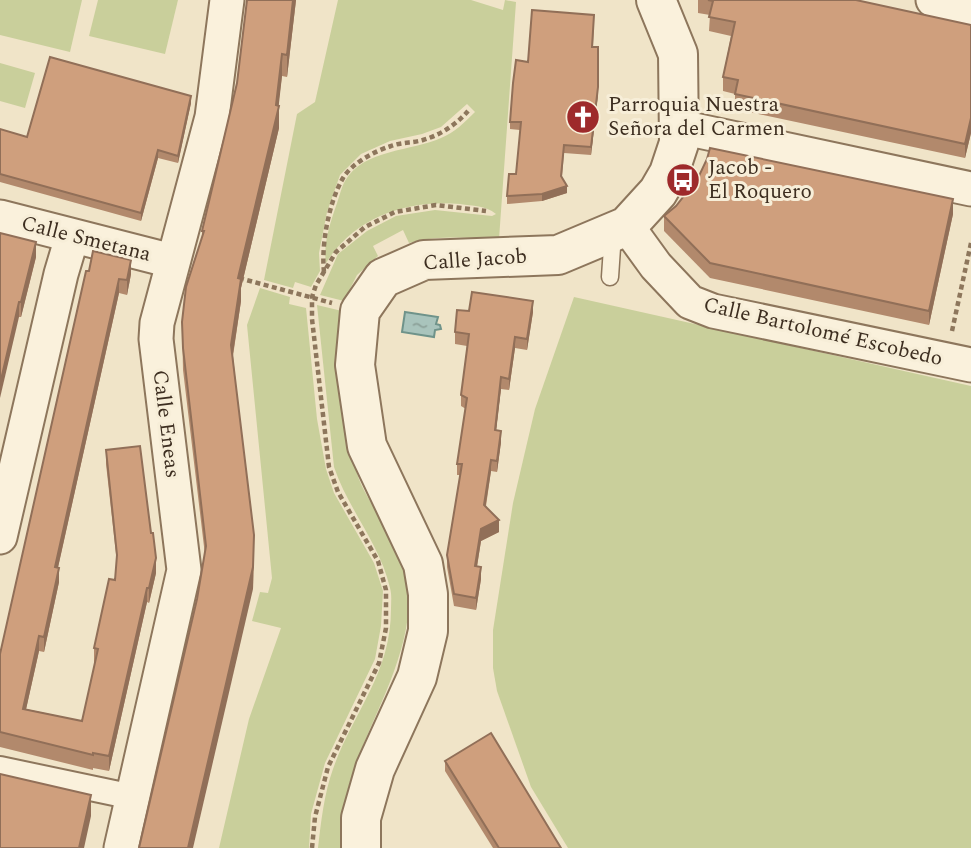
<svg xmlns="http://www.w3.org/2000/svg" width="971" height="848" font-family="Spectral,serif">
<defs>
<pattern id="water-ripples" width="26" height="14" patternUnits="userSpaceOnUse" patternTransform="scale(1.75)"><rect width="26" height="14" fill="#a9c4bc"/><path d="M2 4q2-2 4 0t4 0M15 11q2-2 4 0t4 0" fill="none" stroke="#8ba098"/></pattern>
</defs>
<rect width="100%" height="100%" fill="#f0e4c8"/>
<g fill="#c9cf9b">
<polygon points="0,0 82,0 70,52 0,35"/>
<polygon points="98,0 178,0 165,54 89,36"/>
<path d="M338,0H471L503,10L505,0L516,2L499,239C468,238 439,235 409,243L403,230L373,246L378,256L357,275L344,301L320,295L338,254L367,231L396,216L435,210L492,216L496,214C485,205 473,206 460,204C408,199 354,217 326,263C323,245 330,223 336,206C339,198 341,188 345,181C363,149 413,151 441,138C454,133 465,122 475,112L467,104L441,127L422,134L390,141L361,154L340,175L327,212L319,253L320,271L311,287L295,282L293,288L264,280L297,114L315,102Z"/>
<polygon points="0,63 35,73 25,108 0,101"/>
<polygon points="260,288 290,297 289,304 306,308 317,419 326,469 334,493 374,563 383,591 381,626 375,659 325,763 311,814 309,848 219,848 249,719 281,628 252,621 260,592 268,593 272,578 247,325"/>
<polygon points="574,297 971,386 971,848 568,848 531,787 497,691 493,668 493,630 513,503 535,409"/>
<path d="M317,305L342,311C333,346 346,450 361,484C374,512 408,558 409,589C413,681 336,756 341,848H318C321,822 324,794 333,769C353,712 391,674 391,609C391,602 392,595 390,588C380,544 348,509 334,467Z"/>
</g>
<polygon fill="url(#water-ripples)" stroke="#6f938a" stroke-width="2" points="405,312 438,317 436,324 440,325 441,329 435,330 434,337 402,332"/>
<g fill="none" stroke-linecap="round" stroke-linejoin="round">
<g stroke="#8d765c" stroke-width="19">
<polyline id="service" points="610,277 613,233"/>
</g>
<g stroke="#8d765c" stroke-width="28">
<polyline id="pedestrian" points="0,769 133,797"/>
</g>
<g stroke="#8d765c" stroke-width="37">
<g id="minor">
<polyline points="933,0 971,8"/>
<polyline points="680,127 971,189"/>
<polyline points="0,217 172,261"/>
<polyline points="627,226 656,266 690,302 713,311 971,365"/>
<polyline points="0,537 61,274 72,237"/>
<polyline points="121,848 184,570 156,339 157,323 212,117 227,0"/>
</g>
</g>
<g stroke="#8d765c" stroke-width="42">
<polyline id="tertiary" points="361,848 361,818 375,769 417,677 428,631 428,594 423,564 367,446 355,365 360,311 383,278 424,260 558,255 627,226 658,192 669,173 679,143 678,54 656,0"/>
</g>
<g stroke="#8d765c" stroke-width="4.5" stroke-dasharray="5 3.5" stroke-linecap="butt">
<path d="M324,272C321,244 329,202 343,178C352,163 375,151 391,146C402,142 413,143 423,140C440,135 456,125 468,111"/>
<polyline points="239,278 332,303"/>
<polyline points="952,331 971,243"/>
<polyline points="312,848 315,817 328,767 379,663 386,628 386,590 378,561 338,492 329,467 312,319 312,297 316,285 336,252 365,227 395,212 436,205 486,211"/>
</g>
<use href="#service" stroke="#faf1dc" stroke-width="16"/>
<use href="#pedestrian" stroke="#faf1dc" stroke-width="24"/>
<use href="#minor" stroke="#faf1dc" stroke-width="33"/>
<use href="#tertiary" stroke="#faf1dc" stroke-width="38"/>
</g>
<g fill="#b2896c">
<polygon points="247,0 296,0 287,77 282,76 278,106 279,128 241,288 241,301 233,356 254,557 253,589 197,599 205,555 183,370 182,322 202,238 202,231 237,83"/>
<polygon points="698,0 856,0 971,25 971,133 965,158 735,109 735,94 723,91 723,77 731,36 709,31 710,15 698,13"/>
<polygon points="594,22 593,47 598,94 591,155 564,153 562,177 567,193 542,201 507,204 507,196 516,174 520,130 510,129 510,122 528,62"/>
<polygon points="191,103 178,163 158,158 141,221 0,182 0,129 27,137"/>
<polygon points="953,214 929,325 710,278 664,231 664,216"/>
<polygon points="0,233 36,257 21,317 19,317"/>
<polygon points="86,271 131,274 127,295 119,293 58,567 59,582 44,652 39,651 26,709 82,721 95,663 94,663 94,648 115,580 117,563 106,464 106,450 156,573 149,603 147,602 109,771 93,768 93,770 0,747 0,654"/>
<polygon points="469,311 533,312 527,350 515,348 509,390 501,389 496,430 501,442 497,472 491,471 486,506 499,532 481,541 477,567 481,579 476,610 454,606 447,567 447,555 460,475 457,475 457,464 466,409 461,406 461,395 467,346 455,344 455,332"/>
<polygon points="445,761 561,848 493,848 445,771"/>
</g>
<g fill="#916f58">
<polygon points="293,0 296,0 287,77 287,55"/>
<polygon points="282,54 282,76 278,112 279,106 279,128 241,288 241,301 231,367 231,345 238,278 276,105"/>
<polygon points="598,87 598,94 591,155 591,147"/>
<polygon points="191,96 191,103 178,163 178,156"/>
<polygon points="971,118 971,133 965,158 965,144"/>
<polygon points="158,150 158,158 141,221 141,213"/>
<polygon points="567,186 567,193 542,201 542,194"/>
<polygon points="953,199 953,214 929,325 929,311"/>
<polygon points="36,242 36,257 21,317 21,302"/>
<polygon points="131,260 131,274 127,295 127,280"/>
<polygon points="119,279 119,293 55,581 55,567"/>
<polygon points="533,301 533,312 527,350 527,339"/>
<polygon points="19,302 19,317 0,398 0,384"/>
<polygon points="515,337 515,348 509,390 509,379"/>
<polygon points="501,377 501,389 495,441 495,430"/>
<polygon points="501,431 501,442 497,472 497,461"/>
<polygon points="491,460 491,471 484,516 484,505"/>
<polygon points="499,520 499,532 481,541 475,578 475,566 481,529"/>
<polygon points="254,535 253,589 193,848 188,848"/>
<polygon points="156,558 156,573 149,603 149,588"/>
<polygon points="481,567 481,579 476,610 476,598"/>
<polygon points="59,568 59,582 44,652 44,637"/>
<polygon points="147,588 147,602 109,771 109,756"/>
<polygon points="39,636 39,651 23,723 23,709"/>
<polygon points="91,795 91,816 84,848 79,848"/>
</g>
<g fill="#cf9f7d" stroke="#916f58" stroke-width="2">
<polygon points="247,0 293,0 287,55 282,54 276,105 279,106 238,278 241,279 231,345 254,535 253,567 188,848 139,848 197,599 206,546 183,348 182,322 186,287 204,231 202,231 237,83"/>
<polygon points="708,0 856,0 971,25 971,118 965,144 735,94 738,80 723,77 735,22 709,17 713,1"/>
<polygon points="532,10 594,15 592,47 598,47 598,87 591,147 564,145 561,176 567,186 542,194 507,196 509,174 516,174 521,122 510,122 513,83 516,60 528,62"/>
<polygon points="50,57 191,96 178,156 158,150 141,213 0,174 0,129 27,137"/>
<polygon points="710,148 953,199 929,311 710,263 664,216 676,206 698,178 707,159"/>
<polygon points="0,233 36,242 21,302 19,302 0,384"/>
<polygon points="93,251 131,260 127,280 119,279 55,567 59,568 44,637 39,636 23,709 82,721 98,649 94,648 109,579 115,580 117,555 106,450 140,446 151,533 153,533 156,558 149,588 147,588 109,756 93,753 93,755 0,732 0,654 86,271 89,271"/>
<polygon points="472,292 533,301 527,339 515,337 509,379 501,377 495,430 501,431 497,461 491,460 484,505 499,520 481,529 475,566 481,567 476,598 454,594 447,555 462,464 457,464 467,398 461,395 469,334 455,332 457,310 469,311"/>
<polygon points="491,733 561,848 499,848 445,761"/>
<polygon points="0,774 91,795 79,848 0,848"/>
</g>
<defs>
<g id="church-disc" transform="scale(1.75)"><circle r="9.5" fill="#9e2a2b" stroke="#f7eed8"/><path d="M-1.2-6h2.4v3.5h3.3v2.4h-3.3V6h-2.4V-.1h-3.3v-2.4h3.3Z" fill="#fff"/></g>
<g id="bus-disc" transform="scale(1.75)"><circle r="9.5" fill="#9e2a2b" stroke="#f7eed8"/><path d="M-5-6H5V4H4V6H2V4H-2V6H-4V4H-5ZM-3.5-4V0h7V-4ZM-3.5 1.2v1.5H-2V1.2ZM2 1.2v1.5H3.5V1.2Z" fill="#fff"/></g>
</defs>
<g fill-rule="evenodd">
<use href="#church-disc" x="583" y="117"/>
<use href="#bus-disc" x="683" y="180"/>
</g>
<g text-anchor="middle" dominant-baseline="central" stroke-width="6" stroke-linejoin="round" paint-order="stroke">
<g font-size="21" fill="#3d2e20" stroke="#f7eed8" text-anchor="start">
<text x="608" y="105">Parroquia Nuestra<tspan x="608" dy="24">Señora del Carmen</tspan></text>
<text x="708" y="168">Jacob -<tspan x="708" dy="24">El Roquero</tspan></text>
</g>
<g font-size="21" fill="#3d2e20" stroke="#f7eed8">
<text transform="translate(86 239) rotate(14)">Calle Smetana</text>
<text transform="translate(475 260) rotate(-4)">Calle Jacob</text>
<text transform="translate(823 332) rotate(13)">Calle Bartolomé Escobedo</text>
<text transform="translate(166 424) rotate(83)">Calle Eneas</text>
</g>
</g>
</svg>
